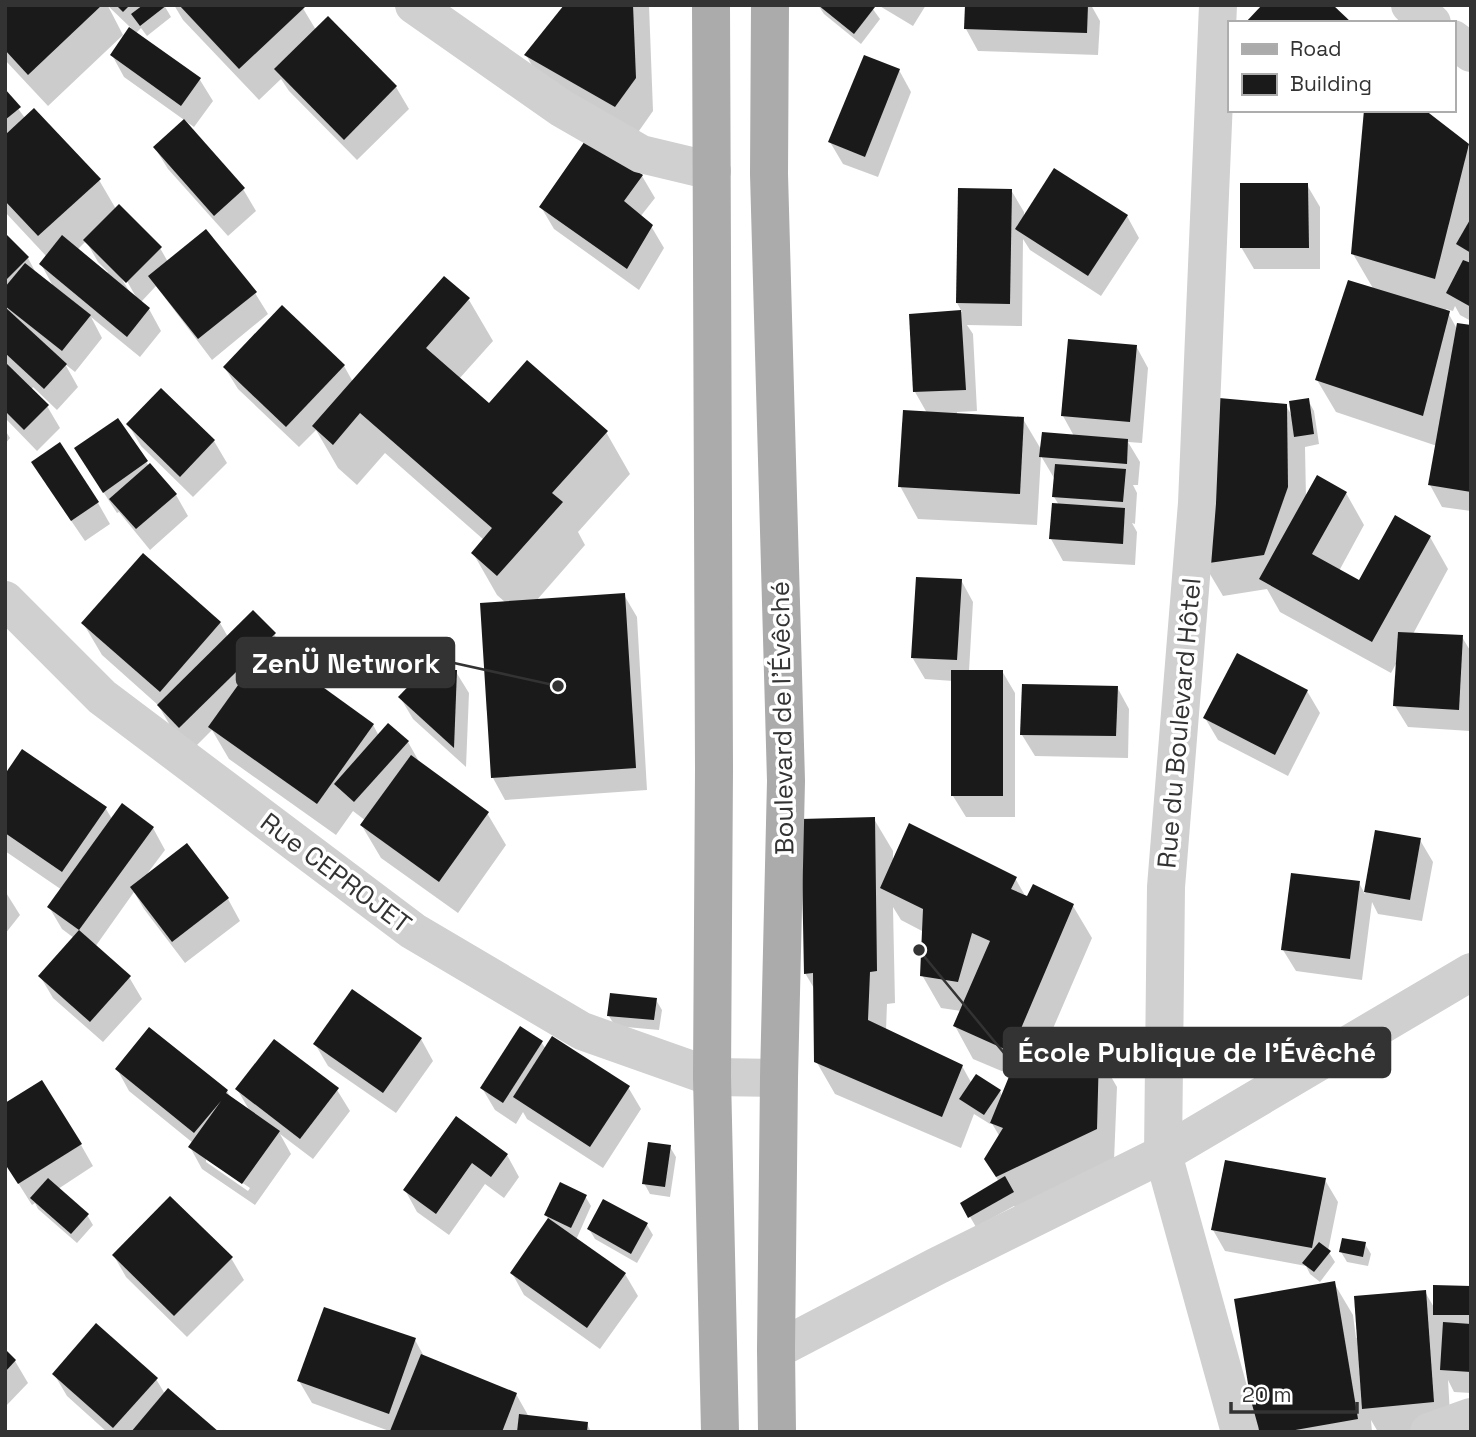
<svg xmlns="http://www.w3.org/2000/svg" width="1476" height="1437" font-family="'Space Grotesk',sans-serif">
<rect width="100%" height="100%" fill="#fff"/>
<g fill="#0003" fill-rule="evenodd">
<polygon points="5,5 164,5 171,17 147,36 141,28 135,34 200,80 213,101 194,127 124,77 112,55 131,28 108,6 123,35 48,106 5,60"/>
<polygon points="174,5 301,5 316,30 328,19 396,87 409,109 357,160 289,91 281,79 259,100 183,20"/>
<polygon points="566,5 649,5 653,111 634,138 545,88 526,55"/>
<polygon points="818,5 870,5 880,19 861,44 824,14"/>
<polygon points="878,5 926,5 913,26"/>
<polygon points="967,5 1091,5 1100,21 1098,55 978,51 966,29"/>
<polygon points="899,70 911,92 878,177 843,164 830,142"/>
<path d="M5,91L25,118L99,180L116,209L160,248L168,262L255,293L268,314L212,360L156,286L141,302L149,309L161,331L140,357L91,317L102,338L75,372L65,364L78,387L57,410L33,387L31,390L47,406L60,428L37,451L5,418V236L28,258L37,275L54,288L41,264L47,257L5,212ZM86,241L98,262L108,272L106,274L77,250ZM123,274L136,297L131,294L120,276Z"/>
<polygon points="1467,145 1471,151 1471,321 1460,315 1455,306 1453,311 1446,309 1457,329 1471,327 1471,511 1442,507 1430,485 1437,446 1336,412 1317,380 1374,290 1353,254"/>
<polygon points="155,148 243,189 256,211 228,236 168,169"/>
<polygon points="642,176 655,198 640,217 651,226 664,248 639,290 554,229 541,207"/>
<polygon points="1307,185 1320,207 1320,269 1254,269 1241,247"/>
<polygon points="960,190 1011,190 1024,212 1024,219 1127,216 1139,238 1101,296 1030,250 1023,239 1022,326 967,325 973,334 977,411 957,412 957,415 1023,419 1042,451 1074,436 1063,416 1136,346 1148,368 1142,443 1128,442 1140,462 1138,485 1133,485 1137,493 1135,524 1132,523 1137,532 1135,565 1063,561 1051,539 1059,505 1054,497 1054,478 1041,456 1037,525 918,519 900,486 927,413 915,392 910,315 962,312 957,303"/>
<polygon points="469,300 493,341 459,379 489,405 606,432 630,474 578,532 585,545 536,601 624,595 637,617 647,790 505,800 493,778 482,604 506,603 497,595 473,553 484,540 385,453 357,485 338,468 316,430 299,447 238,389 225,368 344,366 353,382"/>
<polygon points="161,390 214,441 227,463 193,497 141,446 128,424"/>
<polygon points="1308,400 1314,411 1319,444 1305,447 1306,498 1346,493 1364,525 1339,571 1360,583 1430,537 1448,569 1413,634 1462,637 1471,652 1470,731 1408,727 1395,706 1398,660 1391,673 1280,612 1267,589 1223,596 1204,564 1286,406 1294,419"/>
<polygon points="118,420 149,466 176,495 188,516 150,550 119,512 117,513 89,470"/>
<polygon points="5,430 10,438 5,444"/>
<polygon points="46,484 98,503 110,524 85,541"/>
<polygon points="961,580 973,602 969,671 1002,671 1015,693 1015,817 966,817 953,796 953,681 925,679 912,657"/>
<polygon points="83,623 220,623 228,637 274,634 287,656 282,660 373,725 379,736 408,742 421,765 487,813 506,845 458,913 381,858 362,826 366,821 353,811 336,835 229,759 212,730 193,749 171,727 158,705 102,655"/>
<polygon points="456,672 469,693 466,767 413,719 400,697"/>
<polygon points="1117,687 1129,709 1128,758 1035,756 1022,735"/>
<polygon points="1307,691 1320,713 1288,776 1218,740 1205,718"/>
<polygon points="23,751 106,809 112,819 153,828 165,850 147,874 187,845 228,899 240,921 185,963 144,909 134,892 95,947 129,977 142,999 103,1042 53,998 40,976 74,938 62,929 49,907 62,890 5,851 5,777"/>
<path d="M874,819L893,851V864L1015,878L1027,899L1073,906L1092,938L1042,1054H1098L1117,1087L1114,1161L1016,1208L1014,1206L976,1227L962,1203L999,1182L986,1159L1000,1137L991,1122L990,1124L974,1114L961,1148L835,1094L816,1061L815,990L805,973ZM893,907L901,920L924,932L922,975L941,1008L961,1011L955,1026L973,1059L1011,1075L1002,1096L1000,1091L972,1084L962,1066L886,1031L887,1004L895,1003Z"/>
<polygon points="1376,832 1420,840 1433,862 1422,921 1378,914 1372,902 1362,980 1296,971 1283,950 1359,883 1365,894"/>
<polygon points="5,891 20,915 5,934"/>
<polygon points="656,1000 662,1010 659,1030 615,1026 609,1016"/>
<polygon points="421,1039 433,1061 396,1113 328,1066 315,1044"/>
<polygon points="541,1042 546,1049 628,1087 641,1109 603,1168 527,1119 523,1112 516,1124 495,1110 482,1088"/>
<path d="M117,1069L227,1091L232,1100L251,1113L237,1089L337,1090L350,1111L313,1159L280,1134L291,1154L255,1205L202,1169L190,1147L193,1143L129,1091ZM206,1158L250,1188L248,1191L206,1162Z"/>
<polygon points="457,1118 507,1155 519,1177 504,1198 485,1184 449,1235 417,1212 405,1190"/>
<polygon points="81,1145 93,1166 58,1189 87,1215 93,1225 77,1243 38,1209 35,1203 32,1205 5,1162"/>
<polygon points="670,1147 676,1157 670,1197 650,1194 644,1183"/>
<polygon points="1325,1180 1338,1202 1328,1251 1335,1262 1320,1282 1310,1274 1306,1266 1225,1251 1213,1230"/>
<polygon points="585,1196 591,1206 576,1240 625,1274 638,1296 600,1349 524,1295 512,1273 549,1220 546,1215"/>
<polygon points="647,1225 653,1235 637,1263 595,1239 589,1229"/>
<polygon points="1365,1244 1371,1254 1368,1266 1347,1262 1341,1252"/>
<polygon points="114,1256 231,1258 244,1280 187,1337 126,1277"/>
<polygon points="1334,1283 1353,1315 1356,1338 1425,1292 1435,1309 1471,1287 1471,1393 1454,1392 1448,1380 1451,1432 1378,1432 1371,1420 1372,1432 1258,1432"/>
<polygon points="415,1340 425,1358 516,1394 529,1417 587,1424 591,1432 392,1432 312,1403 299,1381"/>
<polygon points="5,1352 15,1361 28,1383 5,1407"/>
<polygon points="54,1374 156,1379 165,1394 216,1432 107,1432 67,1396"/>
</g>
<g fill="#1a1a1a">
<polygon points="5,5 102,5 28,75 5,50"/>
<polygon points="116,5 130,5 123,12"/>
<polygon points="143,5 167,5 140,26 131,14"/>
<polygon points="179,5 304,5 305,7 239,69"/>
<polygon points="564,5 633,5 636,78 615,107 524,55"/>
<polygon points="818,5 873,5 875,7 854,34"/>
<polygon points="965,5 1088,5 1087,33 964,29"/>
<polygon points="1262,5 1333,5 1352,23 1245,23"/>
<polygon points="328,16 397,86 344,140 274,69"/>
<polygon points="129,27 201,78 181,106 110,55"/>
<polygon points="864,55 900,69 865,157 828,142"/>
<polygon points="5,89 21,107 5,120"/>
<polygon points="34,108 101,179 38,236 5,201 5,135"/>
<polygon points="1364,110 1425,110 1469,144 1435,279 1351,254"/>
<polygon points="184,119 245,188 214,216 153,147"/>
<polygon points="587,138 643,175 624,201 653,225 627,269 539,207"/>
<polygon points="1054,168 1128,215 1088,276 1015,229"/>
<polygon points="1240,183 1308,183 1309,248 1240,248"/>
<polygon points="958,188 1012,189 1010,304 956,303"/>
<polygon points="119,204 162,247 126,283 83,240"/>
<polygon points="1471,218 1471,253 1456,244"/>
<polygon points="206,229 257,292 198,339 148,276"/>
<polygon points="5,233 29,257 5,281"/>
<polygon points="62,235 150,308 127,337 39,264"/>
<polygon points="1463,260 1471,263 1471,307 1446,293"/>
<polygon points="25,263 91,315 62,351 5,306 5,287"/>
<polygon points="444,276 470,298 426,348 489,403 527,360 608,431 552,493 563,502 497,576 471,553 492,528 360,413 333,445 312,426"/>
<polygon points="1348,280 1450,311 1423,416 1315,380"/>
<polygon points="282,305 345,365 286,427 223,367"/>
<polygon points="5,307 67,364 44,389 5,353"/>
<polygon points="961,310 966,390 913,392 909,314"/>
<polygon points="1457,323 1471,325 1471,492 1428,485"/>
<polygon points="1068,339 1137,345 1130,422 1061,416"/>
<polygon points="5,362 49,405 24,430 5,411"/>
<polygon points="161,388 215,440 180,477 126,424"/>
<polygon points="1219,398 1287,404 1288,487 1264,555 1202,564"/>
<polygon points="1309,398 1314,434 1294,437 1289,401"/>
<polygon points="903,410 1024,417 1020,494 898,487"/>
<polygon points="118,418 148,461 103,493 74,448"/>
<polygon points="1042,432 1128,439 1127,464 1039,457"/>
<polygon points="60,442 99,502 71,521 31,462"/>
<polygon points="150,463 177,494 136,529 109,499"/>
<polygon points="1055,464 1126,469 1123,502 1052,497"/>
<polygon points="1317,475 1347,492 1312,554 1359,580 1395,515 1431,536 1372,642 1259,579"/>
<polygon points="1052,503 1125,508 1123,544 1049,539"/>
<polygon points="143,553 221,622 160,692 81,623"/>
<polygon points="916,577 962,579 957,660 911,658"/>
<polygon points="625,593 636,768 491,778 480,603"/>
<polygon points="253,610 276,633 179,728 157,705"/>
<polygon points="1398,632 1463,635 1459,710 1393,706"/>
<polygon points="266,646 374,724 317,804 208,727"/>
<polygon points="1237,653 1308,690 1275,755 1203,718"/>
<polygon points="424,670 457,670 454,748 398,697"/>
<rect x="951" y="670" width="52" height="126"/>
<polygon points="1022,684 1118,686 1116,736 1020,735"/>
<polygon points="388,723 409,741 354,802 334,784"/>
<polygon points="22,749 107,807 62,872 5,833 5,774"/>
<polygon points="411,755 489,812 439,882 360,825"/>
<polygon points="122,803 154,827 79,930 47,907"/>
<polygon points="875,817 877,971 870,972 868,1020 963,1065 942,1117 814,1062 813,973 804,974 801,819"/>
<polygon points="909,823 1017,877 1011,889 1027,896 1033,884 1074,904 1011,1052 953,1026 990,941 972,933 958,982 920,976 923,909 880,888"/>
<polygon points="1375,830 1421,838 1410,900 1364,892"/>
<polygon points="187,843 229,898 172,942 130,887"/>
<polygon points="1291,873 1360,881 1350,959 1281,950"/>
<polygon points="79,930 131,976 90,1022 38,976"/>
<polygon points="352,989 422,1038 383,1093 313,1044"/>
<polygon points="610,993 657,998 654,1020 607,1016"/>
<polygon points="520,1026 543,1041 503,1103 480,1088"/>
<polygon points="149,1027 228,1090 226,1093 280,1131 242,1184 188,1147 221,1101 194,1133 115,1069"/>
<polygon points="552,1036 630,1086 590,1147 513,1097"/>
<polygon points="274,1039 339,1088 300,1139 235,1089"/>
<polygon points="1019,1052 1099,1053 1097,1129 996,1177 984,1159 1003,1128 990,1123"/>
<polygon points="976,1074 1001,1090 984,1115 959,1099"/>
<polygon points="42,1080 82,1144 18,1184 5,1164 5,1103"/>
<polygon points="456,1116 508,1154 491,1177 472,1163 436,1214 403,1190"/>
<polygon points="648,1142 671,1145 665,1187 642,1184"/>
<polygon points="1225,1160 1326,1178 1312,1248 1211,1230"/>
<polygon points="1005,1176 1014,1192 968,1218 960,1203"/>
<polygon points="48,1178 89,1214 71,1234 30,1198"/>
<polygon points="560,1182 587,1195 571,1228 544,1215"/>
<polygon points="170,1196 233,1257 174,1316 112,1255"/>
<polygon points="603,1199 648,1223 631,1254 587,1229"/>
<polygon points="548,1218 626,1273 587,1328 510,1273"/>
<polygon points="1342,1238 1366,1242 1363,1257 1339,1252"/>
<polygon points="1319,1242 1331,1251 1314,1272 1302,1263"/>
<polygon points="1335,1281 1358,1419 1284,1432 1256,1432 1234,1299"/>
<polygon points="1433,1285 1471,1286 1471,1315 1433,1315"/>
<polygon points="1426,1290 1434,1402 1362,1409 1354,1296"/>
<polygon points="324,1307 416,1338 389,1414 297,1381"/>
<polygon points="1443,1322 1471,1324 1471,1372 1440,1370"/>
<polygon points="96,1323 158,1378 113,1428 52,1374"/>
<polygon points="5,1349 16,1360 5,1372"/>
<polygon points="421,1354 517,1393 502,1432 390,1431"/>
<polygon points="168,1388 219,1432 131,1432"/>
<polygon points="519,1414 588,1422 587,1432 517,1432"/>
</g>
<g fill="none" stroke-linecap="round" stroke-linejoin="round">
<g stroke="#d0d0d0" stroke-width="38">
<polyline points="414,5 561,108 641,154 712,171"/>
<polyline points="1218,5 1197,503 1166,887 1163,1154 1240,1432"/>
<polyline points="5,600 102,697 413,931 582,1031 712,1077 779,1078"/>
<polyline points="776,1350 937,1266 1163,1154 1471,972"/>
<polyline points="1429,1432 1471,1417"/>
</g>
<g stroke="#d0d0d0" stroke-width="38">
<polyline points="1410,5 1432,23"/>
<polyline points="1453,39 1471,53"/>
</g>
<g stroke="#ababab" stroke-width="38">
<polyline points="711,5 714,770 712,1077 720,1432"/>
<polyline points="770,5 769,174 786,781 779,1078 776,1350 777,1432"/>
</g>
</g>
<g text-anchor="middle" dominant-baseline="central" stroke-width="7" stroke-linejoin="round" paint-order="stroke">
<g font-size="26" fill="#333" stroke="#fff">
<text transform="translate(782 718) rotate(-91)">Boulevard de l'Évêché</text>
<text transform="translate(1179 723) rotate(-85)">Rue du Boulevard Hôtel</text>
<text transform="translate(336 873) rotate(37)">Rue CEPROJET</text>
</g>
</g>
<path fill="none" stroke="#333" stroke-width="2.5" d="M558 686L454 663M919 950L1004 1053"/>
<g fill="#333" stroke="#fff" stroke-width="2.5">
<circle cx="558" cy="686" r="7"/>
<circle cx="919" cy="950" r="7"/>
</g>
<g fill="#333" stroke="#333" stroke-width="2.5">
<rect x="237" y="638" width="217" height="49" rx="7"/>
<rect x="1004" y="1028" width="386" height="49" rx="7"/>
</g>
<g font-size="28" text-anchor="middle" font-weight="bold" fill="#fff">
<text x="346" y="673">ZenÜ Network</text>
<text x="1197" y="1062">École Publique de l'Évêché</text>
</g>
<rect width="1476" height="1437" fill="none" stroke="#333333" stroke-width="14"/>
<rect x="1228" y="21" width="228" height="91" fill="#ffffff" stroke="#adadad" stroke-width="2"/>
<rect x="1242" y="44" width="35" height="10" fill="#ababab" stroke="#adadad" stroke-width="2"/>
<text x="1290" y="56" font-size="21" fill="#333333">Road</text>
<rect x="1242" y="74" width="35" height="21" fill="#1a1a1a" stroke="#adadad" stroke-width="2"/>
<text x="1290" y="91" font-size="21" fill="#333333">Building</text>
<path d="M1231 1402v10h126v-10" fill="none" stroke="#333333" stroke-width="3.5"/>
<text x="1242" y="1402" font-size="21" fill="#333333" stroke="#ffffff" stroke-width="5" paint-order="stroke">20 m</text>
</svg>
